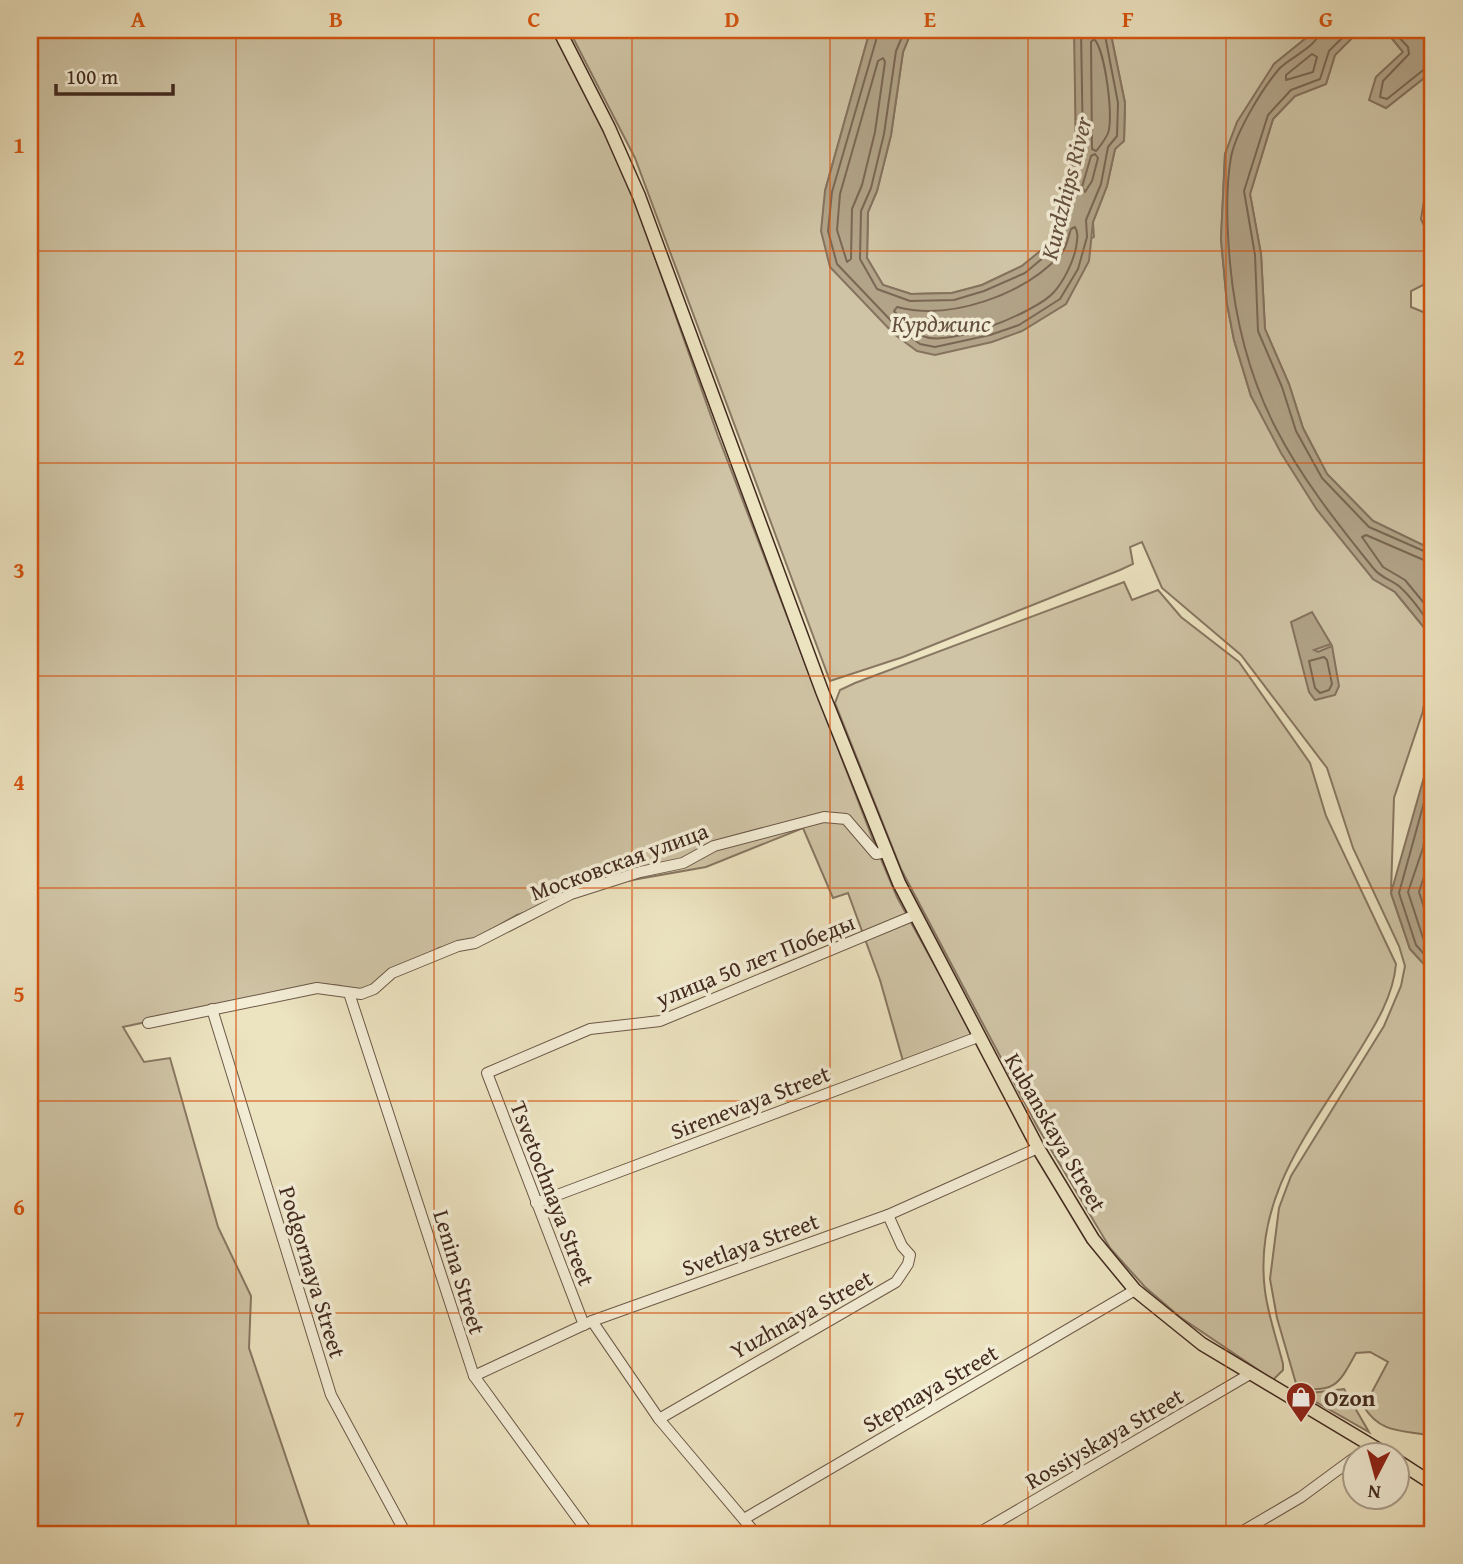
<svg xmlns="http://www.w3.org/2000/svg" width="1463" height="1564" font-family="'Gentium Book Plus',serif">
<rect width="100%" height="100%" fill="#ece3c0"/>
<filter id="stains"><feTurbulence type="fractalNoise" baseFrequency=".00286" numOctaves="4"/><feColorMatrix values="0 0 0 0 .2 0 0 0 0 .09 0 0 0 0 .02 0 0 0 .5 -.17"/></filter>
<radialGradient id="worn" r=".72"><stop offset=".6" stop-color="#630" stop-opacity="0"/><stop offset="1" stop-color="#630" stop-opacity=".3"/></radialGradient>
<g fill="#cfc4a5" stroke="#887762" stroke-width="2">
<polygon points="30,30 553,30 627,178 718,436 875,845 897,897 973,1035 903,1061 880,980 848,893 833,898 803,828 706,867 621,882 517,915 471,941 439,948 374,986 352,992 341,986 321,984 123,1027 144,1062 170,1058 218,1227 251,1296 249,1348 312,1534 30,1534"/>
<path d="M569,30H877L869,34L825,191L894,334L1094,237L1093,222L1107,186L1115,149L1124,140L1125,103L1110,30H1316L1274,64L1225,154L1221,239L1227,304L1234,340L1251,396L1373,579L1395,592L1427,631L1433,651L1423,711L1394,798L1391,893L1410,949L1433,974V1436C1402,1430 1381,1434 1364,1407L1388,1362L1370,1352L1356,1353C1340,1382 1335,1395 1297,1387L1277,1318L1270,1279L1279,1208L1291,1176L1384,1026L1401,986L1405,966L1399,946L1353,848L1327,768L1241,655L1162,588L1142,542L1130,547L1133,564L1120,570L903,657L830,681L635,158Z"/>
<polygon points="912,30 1074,30 1075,34 1076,150 1050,243 1022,266 982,285 952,293 911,294 883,285 867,258 868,212 877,191 891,135 903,52"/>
<polygon points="1360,30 1390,36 1403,52 1376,77 1370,100 1386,108 1433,71 1433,148 1421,219 1428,234 1425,284 1411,291 1411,307 1433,316 1433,550 1373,521 1327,474 1303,428 1289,384 1265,329 1261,254 1250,194 1273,119 1295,96 1326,84 1335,55"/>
<path d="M1124,582L1132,600L1158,590L1181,617L1239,662L1310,763L1326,816L1396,964C1393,998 1374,1027 1356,1056C1310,1131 1253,1197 1265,1291C1268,1315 1277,1340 1283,1364V1370L1273,1380L1180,1317L1145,1287L1110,1248L1038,1128L901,869L835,703L840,690L855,683Z"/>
<polygon points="1344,1389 1369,1432 1302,1394"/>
</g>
<g fill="#b2a489" stroke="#85735f" stroke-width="2">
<polygon points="877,30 912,30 903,52 891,135 877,191 868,212 867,258 883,285 911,294 952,293 982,285 1022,266 1050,243 1076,150 1074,30 1110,30 1125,103 1124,141 1115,149 1107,186 1093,222 1089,261 1066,304 1022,331 992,342 935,355 917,351 894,334 830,267 821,231 825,191 869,34"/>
<polygon points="1316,30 1360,30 1335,55 1326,84 1295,96 1273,119 1250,194 1261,254 1265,329 1289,384 1303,428 1327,474 1373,521 1433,550 1433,974 1410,949 1391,893 1430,756 1432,727 1423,711 1433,651 1427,631 1395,592 1373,579 1317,510 1281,453 1251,396 1234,340 1227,304 1221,239 1225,154 1237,122 1274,64"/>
<polygon points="1368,30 1433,30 1433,71 1386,108 1369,100 1376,77 1403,52 1390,36"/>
<polygon points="1312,612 1331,644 1314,650 1318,652 1332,646 1339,686 1335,695 1315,700 1309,692 1291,622"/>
</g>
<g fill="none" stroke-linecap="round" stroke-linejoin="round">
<g stroke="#7a6754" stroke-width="2">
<polyline points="879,30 832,192 828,231 837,264 898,328 920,344 935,347 990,335 1019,325 1060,299 1078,269 1087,237 1086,220 1101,184 1108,147 1117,136 1118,103 1104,30"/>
<polyline points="905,30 896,51 884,134 871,188 861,211 860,259 877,289 910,301 954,300 984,291 1025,273 1056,247 1083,150 1081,30"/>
<path d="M1320,30C1318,47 1290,57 1279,69C1262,89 1236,132 1231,157C1225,191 1227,229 1230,263C1242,396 1292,468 1374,569C1381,578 1392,580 1400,587C1412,598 1424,615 1433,629"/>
<polyline points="1350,30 1329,51 1320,79 1291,90 1268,115 1244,191 1255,255 1258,331 1282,387 1296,431 1322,478 1369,527 1433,555"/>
<polyline points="1392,30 1408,47 1409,54 1383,81 1380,97 1387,99 1427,67 1433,66"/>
<path d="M1094,39C1105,49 1114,119 1108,133C1106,138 1099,148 1096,151L1092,149L1091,42Z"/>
<polygon points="1312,54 1317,57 1313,72 1286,80 1286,75"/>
<polygon points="883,58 885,62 875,132 862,185 852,209 851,259 847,262 837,230 840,194 878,61"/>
<polygon points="1095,154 1098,158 1092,181 1085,192 1082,187 1091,156"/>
<path d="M1075,227C1079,234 1077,240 1076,248C1073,262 1064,281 1054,292C1037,312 948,348 923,336C912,331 902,320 894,311L897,307C950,321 1024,295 1061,254C1067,248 1068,237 1071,229Z"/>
<polyline points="1433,564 1366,535 1362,537 1383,567 1405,580 1433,614"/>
<polygon points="1324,657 1327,660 1332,684 1329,690 1320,693 1315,688 1309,661"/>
<polyline points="1433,770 1399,893 1416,945 1433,964"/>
<polyline points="1433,796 1423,848 1408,892 1424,941 1433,951"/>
<polyline points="1433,849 1419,892 1433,935"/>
</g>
<g stroke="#6c5847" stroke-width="12">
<g id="minor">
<polyline points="349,993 474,1376 589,1534"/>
<polyline points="212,1009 331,1395 406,1534"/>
<polyline points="148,1023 317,988 361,994 374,989 392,973 458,946 475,943 571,894 640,872 683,863 714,846 824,817 846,819 876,854 886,852"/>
<polyline points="536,1203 978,1037"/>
<polyline points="592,1321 659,1419 756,1534"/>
<polyline points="584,1325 487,1073 590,1029 660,1021 915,915"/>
<polyline points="474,1376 592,1321 888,1215 1038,1148"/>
<polyline points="659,1419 896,1282 908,1264 910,1255 902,1246 888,1215"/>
<polyline points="744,1519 1135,1290"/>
<polyline points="977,1534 1250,1374"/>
<polyline points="1238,1534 1301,1497 1354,1458"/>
</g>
</g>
<g stroke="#422a1f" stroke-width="15">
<g id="major">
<polyline points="559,30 609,128 639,196 822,691 899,883 1038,1148 1093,1239 1135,1290 1202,1344 1389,1456"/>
<polyline points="1396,1460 1433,1484"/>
</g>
</g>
<use href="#minor" stroke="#f3edd6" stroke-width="10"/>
<use href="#major" stroke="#ece3c0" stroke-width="12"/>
</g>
<path fill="none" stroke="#d7540e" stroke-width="2" stroke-opacity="0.55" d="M236,30V1534M434,30V1534M632,30V1534M830,30V1534M1028,30V1534M1226,30V1534M30,251H1433M30,463H1433M30,676H1433M30,888H1433M30,1101H1433M30,1313H1433"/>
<defs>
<g id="shop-pin" transform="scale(1.575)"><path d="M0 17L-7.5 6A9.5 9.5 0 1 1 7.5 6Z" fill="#8f2418" stroke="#f3edd6"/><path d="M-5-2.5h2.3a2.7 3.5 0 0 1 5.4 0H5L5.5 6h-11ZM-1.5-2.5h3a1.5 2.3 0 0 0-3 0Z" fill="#fff"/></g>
</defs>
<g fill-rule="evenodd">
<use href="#shop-pin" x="1301" y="1397"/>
</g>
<g text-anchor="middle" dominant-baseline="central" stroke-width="7" stroke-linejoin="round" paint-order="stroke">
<g font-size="23" fill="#422a1f" stroke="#f3edd6">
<text transform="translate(619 861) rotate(-20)">Московская улица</text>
<text transform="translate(755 960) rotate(-22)">улица 50 лет Победы</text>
<text transform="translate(750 1102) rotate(-21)">Sirenevaya Street</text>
<text transform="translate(1056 1132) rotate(60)">Kubanskaya Street</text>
<text transform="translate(553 1193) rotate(69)">Tsvetochnaya Street</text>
<text transform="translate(750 1244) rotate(-20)">Svetlaya Street</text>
<text transform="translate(313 1272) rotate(73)">Podgornaya Street</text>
<text transform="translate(460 1272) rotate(73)">Lenina Street</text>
<text transform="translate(801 1314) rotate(-29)">Yuzhnaya Street</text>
<text transform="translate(930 1388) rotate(-30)">Stepnaya Street</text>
<text transform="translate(1104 1438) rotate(-30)">Rossiyskaya Street</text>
</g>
<g font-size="23" font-weight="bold" fill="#422a1f" stroke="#f3edd6" text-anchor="start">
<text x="1324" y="1397">Ozon</text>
</g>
<g font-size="24" font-style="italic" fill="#644f3f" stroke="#f3edd6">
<text transform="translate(1066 188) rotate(-76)">Kurdzhips River</text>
<text x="941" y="323">Курджипс</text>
</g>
</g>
<rect width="1463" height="1564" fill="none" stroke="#ece3c0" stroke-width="77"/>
<g transform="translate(1376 1476) rotate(186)"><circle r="33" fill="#f3edd6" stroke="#ac9f8d" stroke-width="2"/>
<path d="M0-5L12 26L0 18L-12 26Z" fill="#8f2418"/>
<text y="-10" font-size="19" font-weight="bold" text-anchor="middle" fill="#422a1f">N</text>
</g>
<path d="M56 84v10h117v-10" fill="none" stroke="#422a1f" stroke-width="3.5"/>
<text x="66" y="84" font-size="21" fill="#422a1f" stroke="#f3edd6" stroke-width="5" paint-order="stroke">100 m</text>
<rect x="38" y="38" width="1386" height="1488" fill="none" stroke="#d7540e" stroke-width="2.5"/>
<g font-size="23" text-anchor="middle" font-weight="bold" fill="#d7540e">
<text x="138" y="27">A</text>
<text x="336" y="27">B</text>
<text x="534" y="27">C</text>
<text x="732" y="27">D</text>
<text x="930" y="27">E</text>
<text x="1128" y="27">F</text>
<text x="1326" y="27">G</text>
<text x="19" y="153">1</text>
<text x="19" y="365">2</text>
<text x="19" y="578">3</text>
<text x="19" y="790">4</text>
<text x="19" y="1002">5</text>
<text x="19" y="1215">6</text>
<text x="19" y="1427">7</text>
</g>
<rect width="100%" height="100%" filter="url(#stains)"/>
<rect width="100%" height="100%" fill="url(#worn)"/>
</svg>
